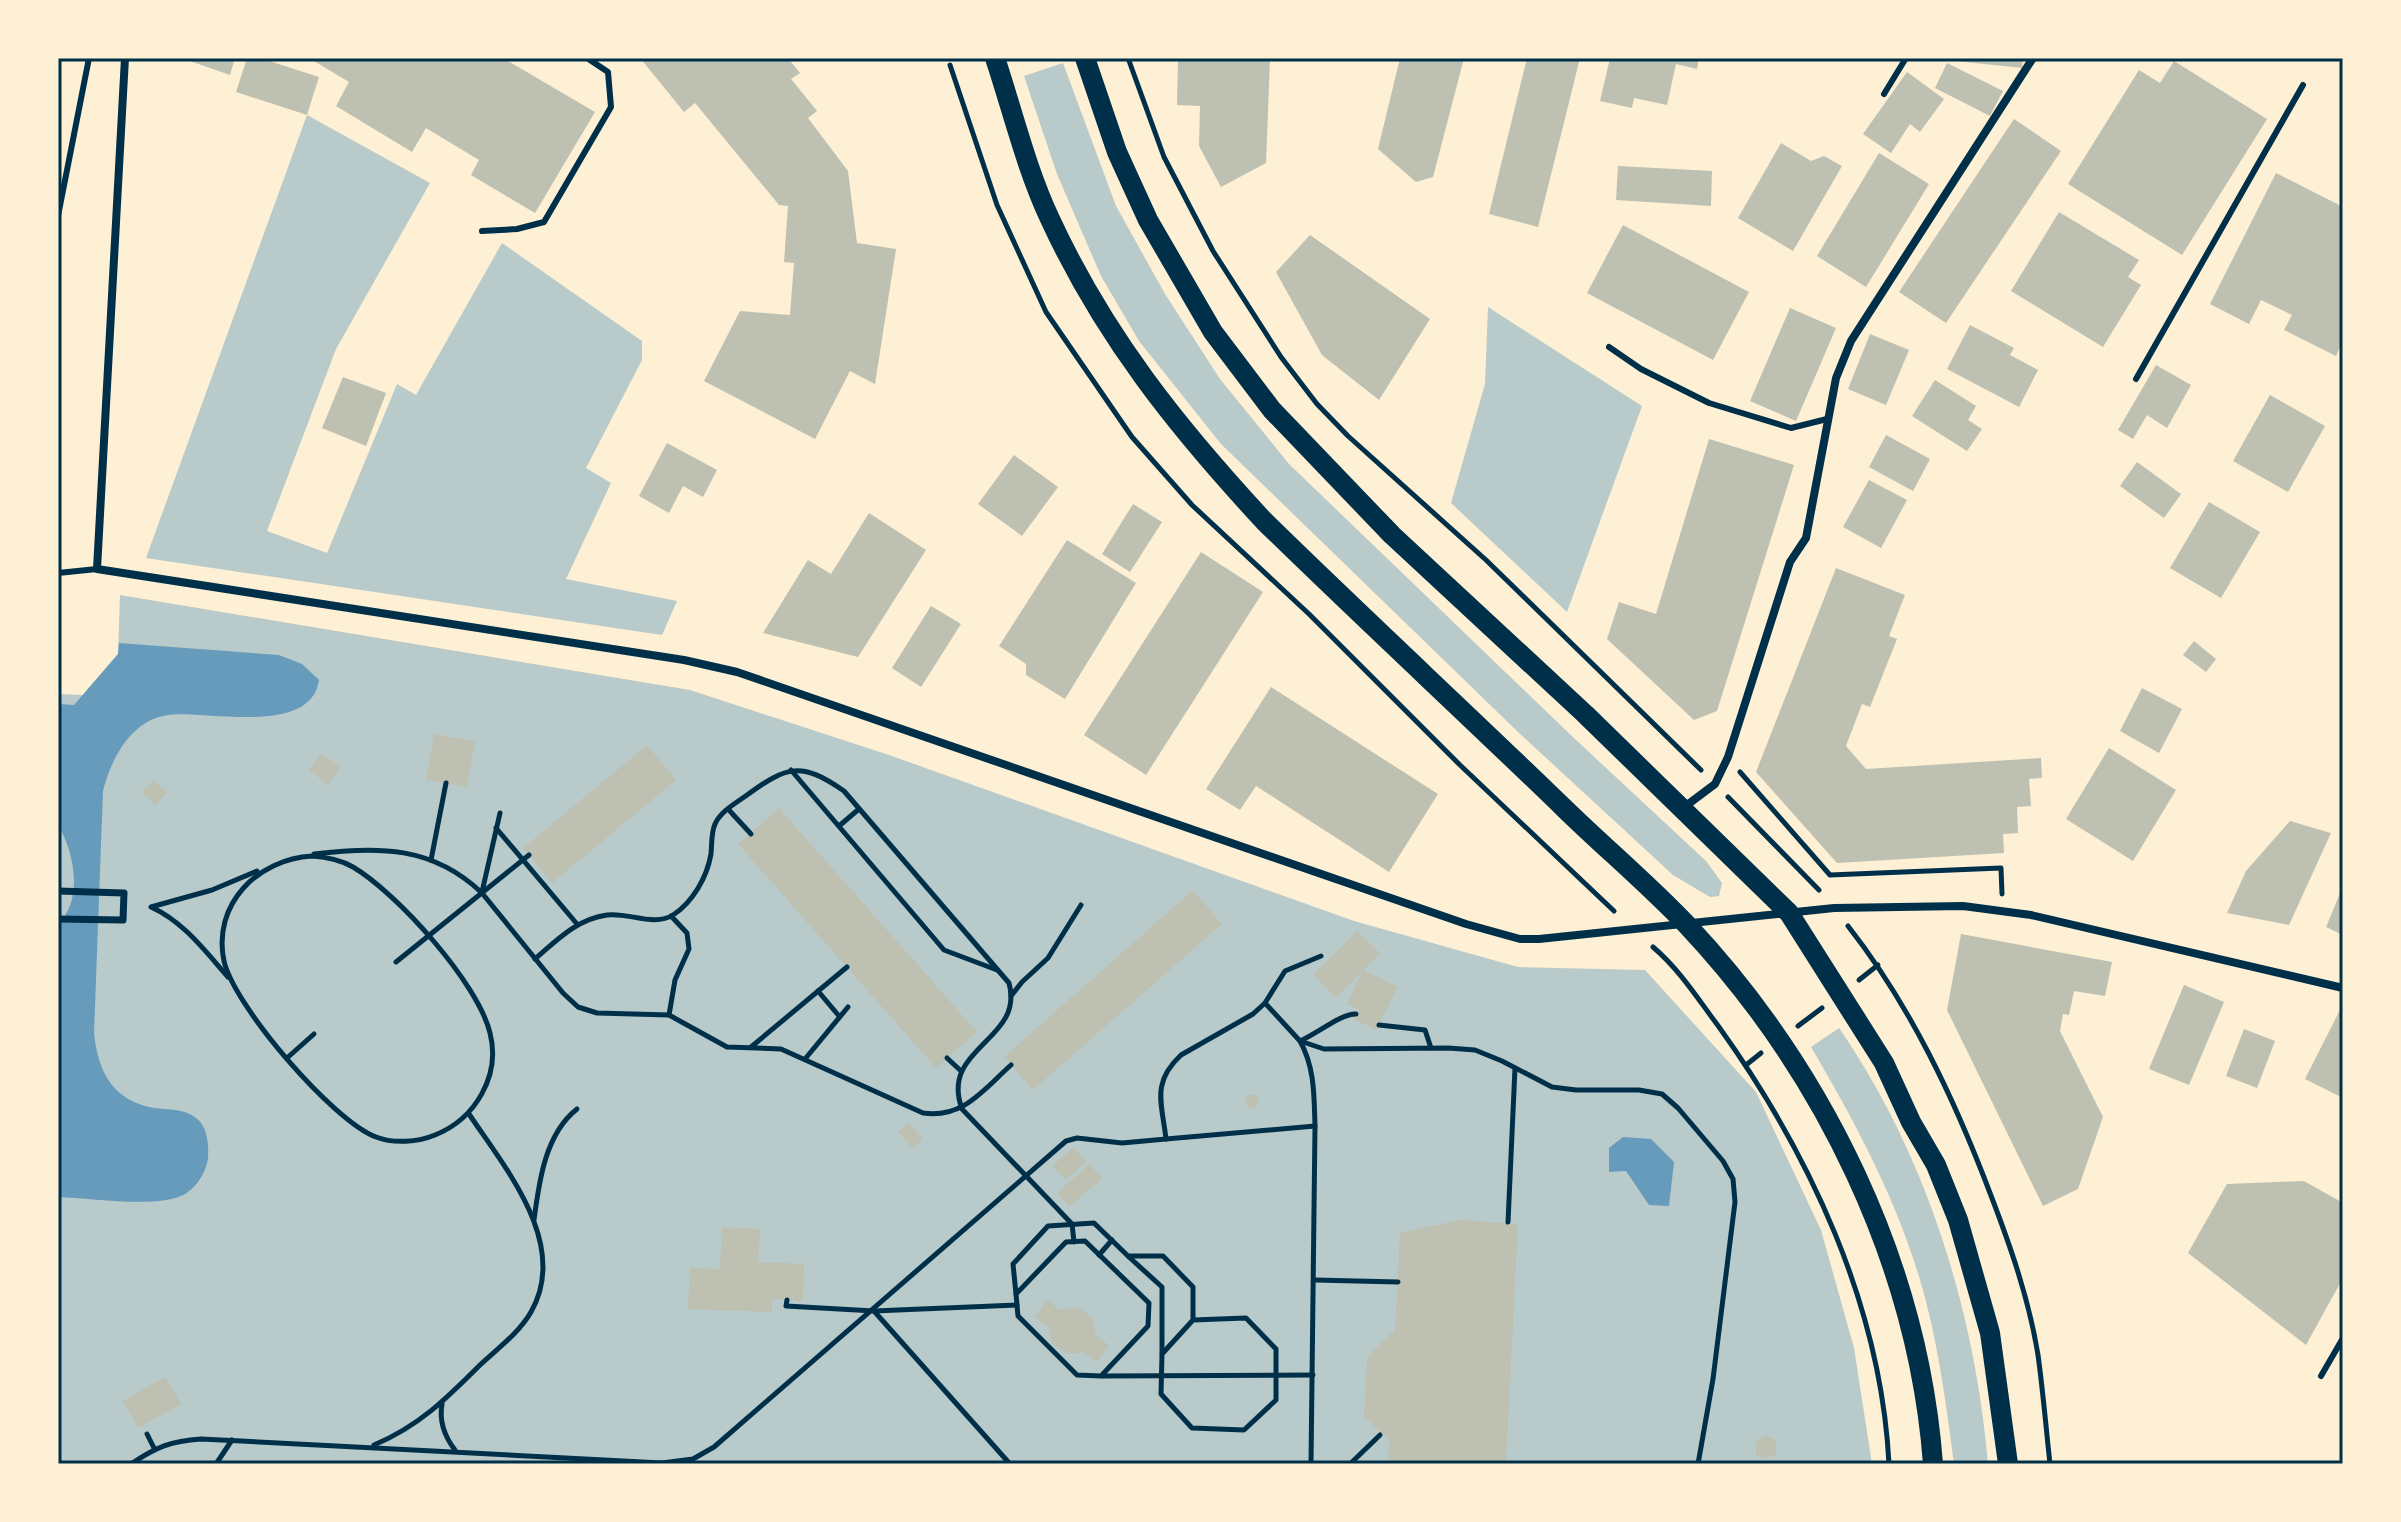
<svg xmlns="http://www.w3.org/2000/svg" width="2401" height="1522" font-family="'Fira Sans',sans-serif">
<rect width="100%" height="100%" fill="#fdf0d5"/>
<g fill="#b9caca">
<polygon points="1063,63 1116,206 1165,294 1220,379 1289,464 1575,739 1706,861 1722,883 1719,896 1710,897 1673,875 1518,732 1221,444 1139,341 1101,276 1057,174 1024,76"/>
<polygon points="307,115 430,183 336,349 267,531 327,553 397,384 416,395 502,243 642,341 642,360 586,468 611,483 566,579 677,601 662,635 146,558"/>
<polygon points="1488,307 1642,406 1567,612 1451,503 1485,384"/>
<polygon points="120,595 690,690 889,755 1354,921 1518,967 1645,970 1756,1092 1821,1230 1854,1348 1872,1464 58,1464 58,694 83,695 118,654"/>
<path d="M1839,1028C1926,1154 1975,1311 1988,1464H1954C1945,1396 1936,1326 1914,1261C1890,1187 1851,1115 1811,1047Z"/>
</g>
<g fill="#669bbc">
<path d="M119,643L279,655L302,664L319,680C311,737 205,710 168,715C131,720 111,759 103,791L94,1033C98,1072 113,1101 154,1108C169,1110 183,1108 196,1118C207,1126 209,1143 208,1157C207,1171 196,1190 181,1196C153,1208 90,1198 58,1197V924C84,900 74,851 58,825V704L74,705L118,654Z"/>
<polygon points="1623,1137 1651,1139 1674,1162 1669,1206 1649,1205 1626,1171 1609,1172 1609,1148"/>
</g>
<g fill="#bec0b2">
<polygon points="181,58 235,58 230,75"/>
<polygon points="247,58 260,58 319,77 307,115 236,92"/>
<polygon points="309,58 503,58 595,112 535,213 471,175 479,160 426,128 412,152 336,106 349,82"/>
<polygon points="640,58 788,58 800,73 791,79 817,111 808,118 848,171 857,243 896,249 875,384 850,371 815,439 704,381 740,311 790,315 794,263 784,262 788,206 779,205 695,103 684,112"/>
<polygon points="1178,58 1270,58 1266,163 1221,187 1199,146 1200,106 1177,105"/>
<polygon points="1400,58 1464,58 1433,177 1416,182 1378,149"/>
<polygon points="1527,58 1580,58 1538,227 1489,214"/>
<polygon points="1610,58 1649,59 1699,58 1697,69 1676,64 1667,105 1634,98 1632,108 1600,101"/>
<polygon points="1947,58 2023,58 2022,68 1946,60"/>
<polygon points="2174,61 2267,119 2182,255 2068,184 2139,70 2160,83"/>
<polygon points="1947,63 2003,91 1990,116 1935,88"/>
<polygon points="1907,72 1944,99 1920,132 1910,124 1891,153 1863,134"/>
<polygon points="2014,119 2061,151 1946,323 1899,292"/>
<polygon points="1781,143 1811,161 1824,156 1842,166 1793,251 1738,218"/>
<polygon points="1879,153 1929,184 1866,287 1817,256"/>
<polygon points="1618,166 1712,171 1711,206 1616,200"/>
<polygon points="2276,173 2343,207 2343,256 2340,262 2343,264 2343,341 2336,356 2284,330 2292,315 2261,300 2249,324 2210,304"/>
<polygon points="2059,212 2139,260 2128,277 2141,285 2103,347 2011,291"/>
<polygon points="1623,225 1749,292 1713,360 1587,293"/>
<polygon points="1310,235 1430,319 1379,400 1322,355 1276,272"/>
<polygon points="1790,308 1836,328 1796,421 1750,401"/>
<polygon points="1970,325 2014,348 2010,355 2038,370 2019,407 1947,369"/>
<polygon points="1870,334 1909,350 1886,405 1848,389"/>
<polygon points="2156,365 2191,385 2167,428 2147,415 2133,439 2118,430"/>
<polygon points="343,377 386,393 366,446 322,428"/>
<polygon points="1935,380 1976,406 1968,420 1982,429 1967,451 1912,416"/>
<polygon points="2270,395 2325,426 2288,492 2233,461"/>
<polygon points="1886,435 1930,459 1913,491 1869,467"/>
<polygon points="1709,439 1794,465 1717,711 1694,720 1607,639 1619,602 1656,614"/>
<polygon points="667,443 717,470 703,497 683,486 669,513 639,496"/>
<polygon points="1014,455 1058,487 1022,536 978,504"/>
<polygon points="2137,462 2181,494 2164,518 2120,486"/>
<polygon points="1869,480 1907,500 1881,548 1843,527"/>
<polygon points="2209,502 2260,532 2221,598 2170,568"/>
<polygon points="1133,504 1162,522 1130,572 1102,554"/>
<polygon points="869,513 926,550 858,657 763,633 808,560 831,574"/>
<polygon points="1067,540 1136,583 1065,699 1026,675 1026,664 999,646"/>
<polygon points="1201,552 1263,592 1146,775 1084,735"/>
<polygon points="1836,568 1905,595 1889,636 1897,639 1870,707 1862,704 1846,746 1866,769 2041,758 2042,778 2029,779 2031,806 2017,807 2018,833 2003,834 2004,853 1837,863 1756,772"/>
<polygon points="931,606 961,624 921,687 892,668"/>
<polygon points="2194,641 2216,659 2206,672 2183,655"/>
<polygon points="1271,687 1438,794 1389,872 1256,786 1240,810 1206,789"/>
<polygon points="2142,688 2182,709 2159,753 2120,731"/>
<polygon points="434,734 475,741 467,787 426,780"/>
<polygon points="647,745 676,780 552,883 523,848"/>
<polygon points="2109,748 2176,790 2133,861 2066,819"/>
<polygon points="321,753 340,767 328,785 309,770"/>
<polygon points="154,780 167,792 155,805 142,792"/>
<polygon points="779,808 977,1032 936,1068 738,844"/>
<polygon points="2290,821 2331,833 2289,925 2227,913 2246,871"/>
<polygon points="2343,886 2343,935 2326,927"/>
<polygon points="1193,890 1222,924 1033,1090 1004,1057"/>
<polygon points="1357,931 1380,953 1336,998 1313,975"/>
<polygon points="1961,934 2112,962 2105,996 2074,991 2069,1015 2063,1014 2060,1031 2103,1117 2078,1189 2043,1206 1947,1010"/>
<polygon points="1363,970 1398,987 1376,1030 1354,1019 1358,1009 1347,1004"/>
<polygon points="2184,985 2224,1002 2189,1085 2149,1069"/>
<polygon points="2343,1004 2343,1098 2305,1079"/>
<polygon points="2244,1029 2275,1041 2257,1088 2226,1076"/>
<polygon points="1250,1095 1256,1095 1259,1101 1257,1106 1251,1109 1246,1105 1245,1099"/>
<polygon points="909,1123 923,1139 912,1148 898,1132"/>
<polygon points="1073,1147 1086,1161 1066,1180 1053,1166"/>
<polygon points="1089,1164 1102,1178 1069,1207 1057,1193"/>
<polygon points="2304,1181 2343,1203 2343,1278 2306,1345 2188,1253 2227,1184"/>
<polygon points="1460,1220 1518,1224 1506,1464 1388,1464 1389,1441 1364,1416 1367,1357 1395,1330 1400,1233"/>
<polygon points="722,1227 760,1229 758,1262 804,1264 803,1301 772,1299 772,1312 688,1309 690,1268 720,1269"/>
<polygon points="1047,1300 1060,1310 1078,1307 1093,1318 1096,1336 1109,1345 1097,1362 1083,1352 1067,1354 1052,1344 1049,1327 1035,1317"/>
<polygon points="165,1377 181,1404 138,1428 123,1401"/>
<polygon points="1765,1435 1776,1440 1776,1454 1766,1459 1756,1455 1756,1442"/>
</g>
<g fill="none" stroke-linecap="round" stroke-linejoin="round">
<g stroke="#003049" stroke-width="5">
<polyline points="1128,58 1164,157 1213,251 1281,357 1317,404 1348,436 1486,560 1701,770"/>
<polyline points="950,65 997,205 1046,312 1132,437 1192,505 1309,614 1460,765 1614,911"/>
<polyline points="791,770 944,950 997,970"/>
<polyline points="1740,772 1830,875 2001,868 2002,894"/>
<polyline points="1728,797 1819,890"/>
<polyline points="728,809 751,834"/>
<polyline points="839,826 859,809"/>
<polyline points="496,828 577,924"/>
<path d="M314,854C378,846 433,846 482,893L563,993L578,1007L597,1013L669,1015L727,1047L781,1049L923,1113C963,1119 984,1089 1011,1065"/>
<path d="M312,856C326,857 341,860 353,867C397,893 478,983 490,1033C501,1076 475,1119 435,1135C418,1142 394,1144 376,1137C333,1121 234,1006 224,961C212,904 258,859 312,856Z"/>
<polyline points="431,860 446,783"/>
<polyline points="482,892 500,813"/>
<path d="M1848,926C1910,1005 1954,1098 1990,1193C2010,1245 2029,1299 2038,1355C2043,1391 2046,1428 2050,1464"/>
<path d="M1653,947C1680,970 1698,999 1719,1027C1810,1154 1881,1306 1889,1464"/>
<path d="M535,959C557,940 577,919 607,915C628,912 654,927 673,915C693,902 707,877 711,854C712,844 711,833 715,824C721,811 736,803 747,795C787,766 801,761 844,791L1009,983C1025,1041 939,1047 962,1109L1072,1224L1074,1242"/>
<polyline points="396,962 529,855"/>
<path d="M228,977C205,951 184,922 151,907L212,890L257,871"/>
<polyline points="1859,980 1878,965"/>
<polyline points="818,991 839,1016"/>
<polyline points="1011,996 1022,982 1048,958 1081,905"/>
<path d="M1265,1003L1300,1041C1315,1035 1342,1013 1356,1014"/>
<polyline points="669,1015 675,980 689,949 687,933 671,916"/>
<polyline points="1379,1025 1425,1030 1431,1048"/>
<polyline points="1798,1026 1822,1008"/>
<polyline points="751,1047 847,967"/>
<polyline points="287,1058 314,1034"/>
<polyline points="947,1058 961,1071"/>
<polyline points="805,1059 848,1007"/>
<polyline points="1746,1065 1761,1053"/>
<polyline points="1166,1139 1315,1126"/>
<path d="M534,1220C539,1182 545,1134 577,1109"/>
<polyline points="1508,1222 1515,1068"/>
<polygon points="1085,1241 1149,1303 1148,1326 1101,1376 1077,1375 1018,1316 1016,1294 1066,1242"/>
<polyline points="1099,1255 1112,1240"/>
<polyline points="1129,1257 1162,1287 1162,1353"/>
<polyline points="1315,1280 1398,1282"/>
<polyline points="1016,1294 1013,1264 1048,1226 1094,1223 1128,1256 1163,1256 1193,1287 1193,1320 1246,1318 1276,1349 1276,1400 1244,1430 1192,1428 1161,1394 1162,1354 1193,1320"/>
<polyline points="787,1300 786,1306 874,1311 1017,1305"/>
<polyline points="874,1311 1010,1464"/>
<polyline points="1102,1376 1313,1375"/>
<path d="M442,1404C439,1421 445,1437 455,1450"/>
<polyline points="147,1434 154,1448"/>
<path d="M374,1445C419,1426 446,1399 480,1365C497,1349 519,1333 531,1312C570,1244 505,1168 469,1114"/>
<path d="M131,1464C156,1447 171,1441 201,1439L662,1463L693,1459L714,1447L1066,1141L1077,1138L1122,1143L1166,1139C1162,1103 1151,1083 1181,1055L1253,1014L1265,1003L1285,971L1321,956"/>
<polyline points="216,1464 232,1440"/>
<path d="M1311,1464L1315,1126C1314,1096 1315,1068 1300,1041L1324,1049L1448,1048L1475,1050L1502,1061L1552,1087L1576,1090H1639L1662,1094L1678,1108L1723,1161L1733,1179L1735,1202L1713,1379L1698,1464"/>
<polyline points="1350,1464 1380,1435"/>
</g>
<g stroke="#003049" stroke-width="6">
<polyline points="1884,94 1906,58"/>
<polyline points="58,216 89,58"/>
<polyline points="482,231 517,229 544,222 611,107 608,72 587,58"/>
<polyline points="1609,347 1641,369 1709,403 1791,428 1827,419"/>
<polyline points="2136,379 2303,85"/>
<polyline points="58,573 97,569"/>
<polyline points="2321,1376 2343,1338"/>
</g>
<polyline stroke="#003049" stroke-width="7" points="58,891 124,893 123,920 58,919"/>
<g stroke="#003049" stroke-width="8">
<polyline points="125,58 97,569 684,660 737,672 1466,924 1520,939 1539,939 1834,908 1963,906 2031,915 2343,988"/>
<polyline points="1683,808 1715,784 1728,757 1790,562 1806,538 1836,378 1851,341 2033,58"/>
</g>
<g stroke="#003049" stroke-width="20">
<path d="M995,58C1013,112 1026,168 1050,219C1104,336 1177,427 1264,521C1363,618 1465,712 1565,809C1605,848 1648,884 1687,925C1824,1071 1918,1264 1933,1464"/>
<polyline points="1085,58 1117,152 1148,220 1213,332 1272,410 1392,535 1585,714 1789,913 1884,1063 1911,1122 1936,1165 1958,1220 1990,1333 2008,1464"/>
</g>
</g>
<rect width="2401" height="1522" fill="none" stroke="#fdf0d5" stroke-width="120"/>
<rect x="60" y="60" width="2281" height="1402" fill="none" stroke="#003049" stroke-width="3"/>
</svg>
